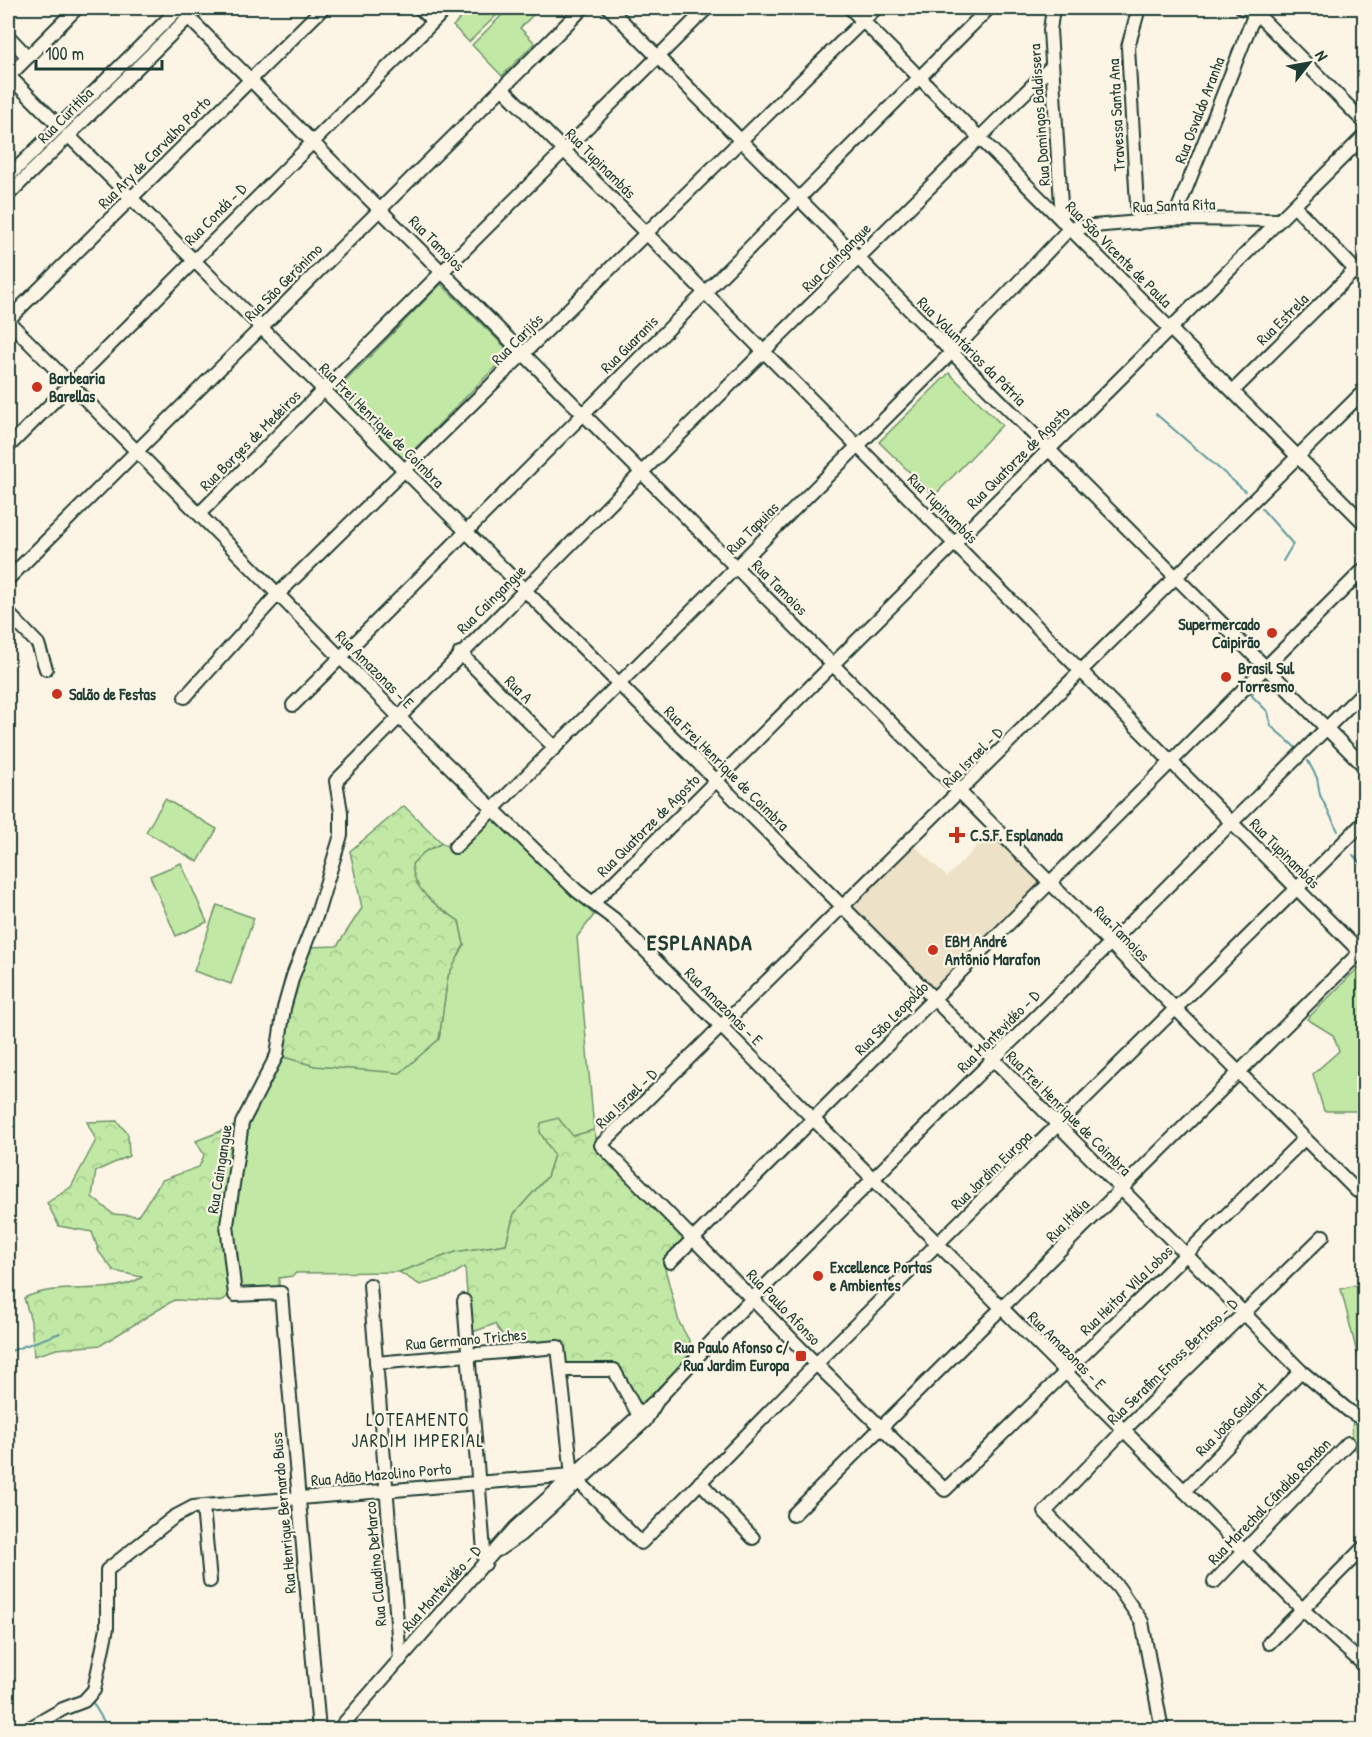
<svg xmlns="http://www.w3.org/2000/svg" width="1372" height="1737" font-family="'Patrick Hand',sans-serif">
<defs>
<pattern id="forest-crowns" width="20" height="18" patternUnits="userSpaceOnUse" patternTransform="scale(1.5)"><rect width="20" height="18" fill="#c1e9a5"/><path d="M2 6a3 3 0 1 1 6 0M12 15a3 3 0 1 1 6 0" fill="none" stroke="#a5c98f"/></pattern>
</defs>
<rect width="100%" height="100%" fill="#fcf5e5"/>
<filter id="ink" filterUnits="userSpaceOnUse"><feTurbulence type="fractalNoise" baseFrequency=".0167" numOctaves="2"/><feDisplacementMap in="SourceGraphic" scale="12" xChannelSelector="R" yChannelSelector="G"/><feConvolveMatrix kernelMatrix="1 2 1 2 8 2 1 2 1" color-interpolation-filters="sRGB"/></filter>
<g filter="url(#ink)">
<polygon fill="#ede1c7" points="990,833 1041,883 934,991 850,908 913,844 947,877"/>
<g fill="#c1e9a5" stroke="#70936c" stroke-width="1.5">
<polygon points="471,8 502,10 469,42 453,26"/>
<polygon points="509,8 540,8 520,28 535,43 502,76 472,45"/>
<polygon points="441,284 510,352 403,461 334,393"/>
<polygon points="949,373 1002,425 934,496 879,442"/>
<polygon points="165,799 217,829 198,862 146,832"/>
<path d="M493,818L594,915L577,937L594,1130L573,1136L540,1132L554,1155L547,1177L514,1214L506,1244L456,1252L399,1272L296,1273L293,1276L279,1278V1289L234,1291L227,1225L242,1123L277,1055L315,1066L356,1069L439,1039L448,976L464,945L459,921C438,907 413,892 411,865L424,852L442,843L455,852Z"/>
<polygon points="181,863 207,922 176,936 150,876"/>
<polygon points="217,905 254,918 231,984 194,971"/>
<polygon points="1359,967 1364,971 1364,1111 1324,1111 1313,1074 1339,1051 1333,1035 1307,1019"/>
<polygon points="1364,1283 1364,1373 1362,1373 1341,1289"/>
<polygon points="1353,1417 1364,1424 1364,1486 1361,1456 1351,1444"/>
</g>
<g fill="url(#forest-crowns)" stroke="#70936c" stroke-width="1.5">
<path d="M404,806L442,843L424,852L412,864C413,892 438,907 459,921L464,945L448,976L439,1039L400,1073L315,1066L277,1055L306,947L337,946L362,908L350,851Z"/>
<polygon points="558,1118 573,1136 594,1130 599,1148 685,1237 663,1261 679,1322 695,1351 641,1405 616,1364 564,1366 561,1342 510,1346 495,1324 470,1333 465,1267 449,1277 420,1285 399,1272 456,1252 506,1244 514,1214 547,1177 554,1155 540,1132 541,1123"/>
<path d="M117,1121L128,1134L129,1156L96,1171L92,1197L113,1214L138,1216L162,1180L199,1167L204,1155L196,1141L242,1123L231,1186L234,1291L221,1302L174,1300L101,1345L57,1349L34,1356L31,1321L24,1298C61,1280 110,1298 142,1277L114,1271L99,1252L92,1232L59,1226L47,1203L71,1187L96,1140L87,1122Z"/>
</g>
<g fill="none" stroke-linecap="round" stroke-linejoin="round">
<g stroke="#609ba1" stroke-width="2">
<polyline points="1156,414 1245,491"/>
<polyline points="1262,509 1293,544 1283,561"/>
<polyline points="1255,686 1252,696 1268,712 1271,726 1296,748"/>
<polyline points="1308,761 1317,778 1320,795 1338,831"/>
<polyline points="1353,855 1364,867"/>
<polyline points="8,1352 60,1333"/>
<polyline points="93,1703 109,1730"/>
</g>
<g stroke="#1f3d34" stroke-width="16">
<g id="minor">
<polyline points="420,8 433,21"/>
<polyline points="609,8 1364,766"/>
<polyline points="850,8 1364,523"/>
<polyline points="1053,8 1050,30 1062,220"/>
<polyline points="1242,8 1255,12 1364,122"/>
<polyline points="8,36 28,57"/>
<polyline points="9,76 59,126"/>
<polyline points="8,77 77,8"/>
<polyline points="502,88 1364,956"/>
<polyline points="68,135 853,917 1301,1371 1349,1411 1364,1420"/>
<polyline points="8,177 165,22 179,8 1357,1191"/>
<polyline points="8,195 198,8"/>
<polyline points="1294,206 1364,279"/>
<polyline points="1174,219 1257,8"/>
<polyline points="1138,223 1128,47 1139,8"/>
<polyline points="8,320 323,8"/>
<polyline points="8,321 412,730 577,891 614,919 1302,1609 1364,1665"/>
<polyline points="1233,391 1355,270"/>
<polyline points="8,447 447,8"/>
<polyline points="199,514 707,8"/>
<polyline points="8,579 583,8"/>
<polyline points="8,613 38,644 46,669"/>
<polyline points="460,653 555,748"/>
<polyline points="185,697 278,594 876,8"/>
<polyline points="293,705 989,8"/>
<polyline points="455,847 951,353 1070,228 1174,219 1280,220"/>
<polyline points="593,903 1364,136"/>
<polyline points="1304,1139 945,1490 816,1364 601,1145 1364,391"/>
<polyline points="670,1262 1364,569"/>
<polyline points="370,1285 400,1660"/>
<polyline points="464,1301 485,1564"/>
<polyline points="376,1363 558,1347 572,1475"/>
<polyline points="561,1370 614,1370 638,1414"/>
<polyline points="572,1475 641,1543 816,1364 1364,822"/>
<polyline points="700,1482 753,1538"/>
<polyline points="1184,1491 1301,1371"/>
<polyline points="203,1507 210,1581"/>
<polyline points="793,1515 1364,948"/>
<polyline points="498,1550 520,1535 645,1421 659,1398 737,1314 1364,691"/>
<polyline points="1214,1582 1348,1443"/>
<polyline points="1269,1643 1364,1547"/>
<polyline points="26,1730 63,1709 84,1701 94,1690 107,1628 107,1570 174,1517 193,1507 572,1475"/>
<polyline points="319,1730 281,1293 235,1295 227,1225 242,1123 277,1055 284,1008 293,976 317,914 341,835 341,812 336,781 642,472 1052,66"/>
<polyline points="338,1730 515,1528 653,1403"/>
<polyline points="1162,1730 1142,1622 1118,1587 1045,1512 1124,1430 1323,1236"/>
</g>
</g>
<use href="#minor" stroke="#fcf5e5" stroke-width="12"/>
</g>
</g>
<g fill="#c8321e" stroke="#fcf5e5" stroke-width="2">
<circle cx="37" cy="387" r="6"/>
<circle cx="1272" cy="633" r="6"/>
<circle cx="1226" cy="677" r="6"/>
<circle cx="57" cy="694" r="6"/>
<path d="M954 826h6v6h6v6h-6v6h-6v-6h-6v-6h6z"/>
<circle cx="933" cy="950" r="6"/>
<circle cx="818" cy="1276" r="6"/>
<rect x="795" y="1350" width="12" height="12" rx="3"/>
</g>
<g text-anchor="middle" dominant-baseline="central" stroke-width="4.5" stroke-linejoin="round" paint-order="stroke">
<g font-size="16" fill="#1f3d34" stroke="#fcf5e5">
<text transform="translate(1199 110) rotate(-69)">Rua Osvaldo Aranha</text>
<text transform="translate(65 115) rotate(-45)">Rua Curitiba</text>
<text transform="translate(1039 115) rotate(-94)">Rua Domingos Baldissera</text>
<text transform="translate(1116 115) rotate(-93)">Travessa Santa Ana</text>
<text transform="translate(154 152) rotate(-45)">Rua Ary de Carvalho Porto</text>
<text transform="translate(601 163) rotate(45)">Rua Tupinambás</text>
<text transform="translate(1174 205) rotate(-2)">Rua Santa Rita</text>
<text transform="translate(215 214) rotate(-45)">Rua Condá - D</text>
<text transform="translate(437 243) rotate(45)">Rua Tamoios</text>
<text transform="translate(1119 254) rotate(45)">Rua São Vicente de Paula</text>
<text transform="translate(836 257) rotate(-45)">Rua Caingangue</text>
<text transform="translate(283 282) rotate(-45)">Rua São Gerônimo</text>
<text transform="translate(1282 319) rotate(-45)">Rua Estrela</text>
<text transform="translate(517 339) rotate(-45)">Rua Carijós</text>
<text transform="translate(629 344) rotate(-45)">Rua Guaranis</text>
<text transform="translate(972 351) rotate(45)">Rua Voluntários da Pátria</text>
<text transform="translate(382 425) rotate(45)">Rua Frei Henrique de Coimbra</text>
<text transform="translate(250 440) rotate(-45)">Rua Borges de Medeiros</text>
<text transform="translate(1018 457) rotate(-45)">Rua Quatorze de Agosto</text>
<text transform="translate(943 508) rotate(45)">Rua Tupinambás</text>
<text transform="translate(752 528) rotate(-45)">Rua Tapuias</text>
<text transform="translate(780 587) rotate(45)">Rua Tamoios</text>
<text transform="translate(491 599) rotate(-45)">Rua Caingangue</text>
<text transform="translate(375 669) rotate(45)">Rua Amazonas - E</text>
<text transform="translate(519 689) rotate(45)">Rua A</text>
<text transform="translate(972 757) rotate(-45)">Rua Israel - D</text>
<text transform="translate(727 768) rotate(45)">Rua Frei Henrique de Coimbra</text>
<text transform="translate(648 825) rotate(-45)">Rua Quatorze de Agosto</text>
<text transform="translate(1285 853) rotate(45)">Rua Tupinambás</text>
<text transform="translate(1122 933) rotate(45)">Rua Tamoios</text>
<text transform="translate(724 1006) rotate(45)">Rua Amazonas - E</text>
<text transform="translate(891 1018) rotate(-45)">Rua São Leopoldo</text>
<text transform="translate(998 1031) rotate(-45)">Rua Montevidéo - D</text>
<text transform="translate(626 1098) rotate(-44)">Rua Israel - D</text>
<text transform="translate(1069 1113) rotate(45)">Rua Frei Henrique de Coimbra</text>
<text transform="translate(219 1169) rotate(-81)">Rua Caingangue</text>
<text transform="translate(991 1170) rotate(-44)">Rua Jardim Europa</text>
<text transform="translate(1067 1220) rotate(-45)">Rua Itália</text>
<text transform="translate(1126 1290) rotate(-44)">Rua Heitor Vila Lobos</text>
<text transform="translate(784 1307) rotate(46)">Rua Paulo Afonso</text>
<text transform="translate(466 1339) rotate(-5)">Rua Germano Triches</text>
<text transform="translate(1067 1350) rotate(45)">Rua Amazonas - E</text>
<text transform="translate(1172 1361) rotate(-44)">Rua Serafim Enoss Bertaso - D</text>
<text transform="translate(1231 1419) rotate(-46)">Rua João Goulart</text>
<text transform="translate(381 1474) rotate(-5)">Rua Adão Mazolino Porto</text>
<text transform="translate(1269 1501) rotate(-46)">Rua Marechal Cândido Rondon</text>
<text transform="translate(283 1513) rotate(-95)">Rua Henrique Bernardo Buss</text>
<text transform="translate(375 1564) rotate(-95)">Rua Claudino DeMarco</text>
<text transform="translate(441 1588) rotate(-48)">Rua Montevidéo - D</text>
</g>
<g font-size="16" font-weight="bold" fill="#1f3d34" stroke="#fcf5e5" text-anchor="start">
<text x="49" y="378">Barbearia<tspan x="49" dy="18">Barellas</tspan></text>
<text x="1260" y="624" text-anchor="end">Supermercado<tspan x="1260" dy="18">Caipirão</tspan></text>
<text x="1238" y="668">Brasil Sul<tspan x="1238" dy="18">Torresmo</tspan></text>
<text x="69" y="694">Salão de Festas</text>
<text x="970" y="835">C.S.F. Esplanada</text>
<text x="945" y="941">EBM André<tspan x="945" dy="18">Antônio Marafon</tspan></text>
<text x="830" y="1267">Excellence Portas<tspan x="830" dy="18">e Ambientes</tspan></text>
<text x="789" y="1347" text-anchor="end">Rua Paulo Afonso c/<tspan x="789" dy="18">Rua Jardim Europa</tspan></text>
</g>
<g font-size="18" letter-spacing="1.5" fill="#1f3d34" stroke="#fcf5e5">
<text x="418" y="1419">LOTEAMENTO<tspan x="418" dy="21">JARDIM IMPERIAL</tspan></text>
</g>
<g font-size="22" font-weight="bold" letter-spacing="1.5" fill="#1f3d34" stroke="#fcf5e5">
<text x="700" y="942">ESPLANADA</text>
</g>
</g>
<rect width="1372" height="1737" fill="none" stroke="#fcf5e5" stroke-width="30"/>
<rect x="15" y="15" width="1342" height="1707" fill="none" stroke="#1f3d34" stroke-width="2" filter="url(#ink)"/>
<g transform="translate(1309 63) rotate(59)" stroke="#fcf5e5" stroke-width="4.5" paint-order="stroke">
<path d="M0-4.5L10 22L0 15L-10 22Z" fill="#1f3d34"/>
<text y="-9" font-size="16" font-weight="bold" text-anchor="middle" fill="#1f3d34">N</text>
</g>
<path d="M36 60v9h126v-9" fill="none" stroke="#1f3d34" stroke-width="3"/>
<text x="45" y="60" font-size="18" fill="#1f3d34" stroke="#fcf5e5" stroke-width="4.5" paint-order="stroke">100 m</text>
</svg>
